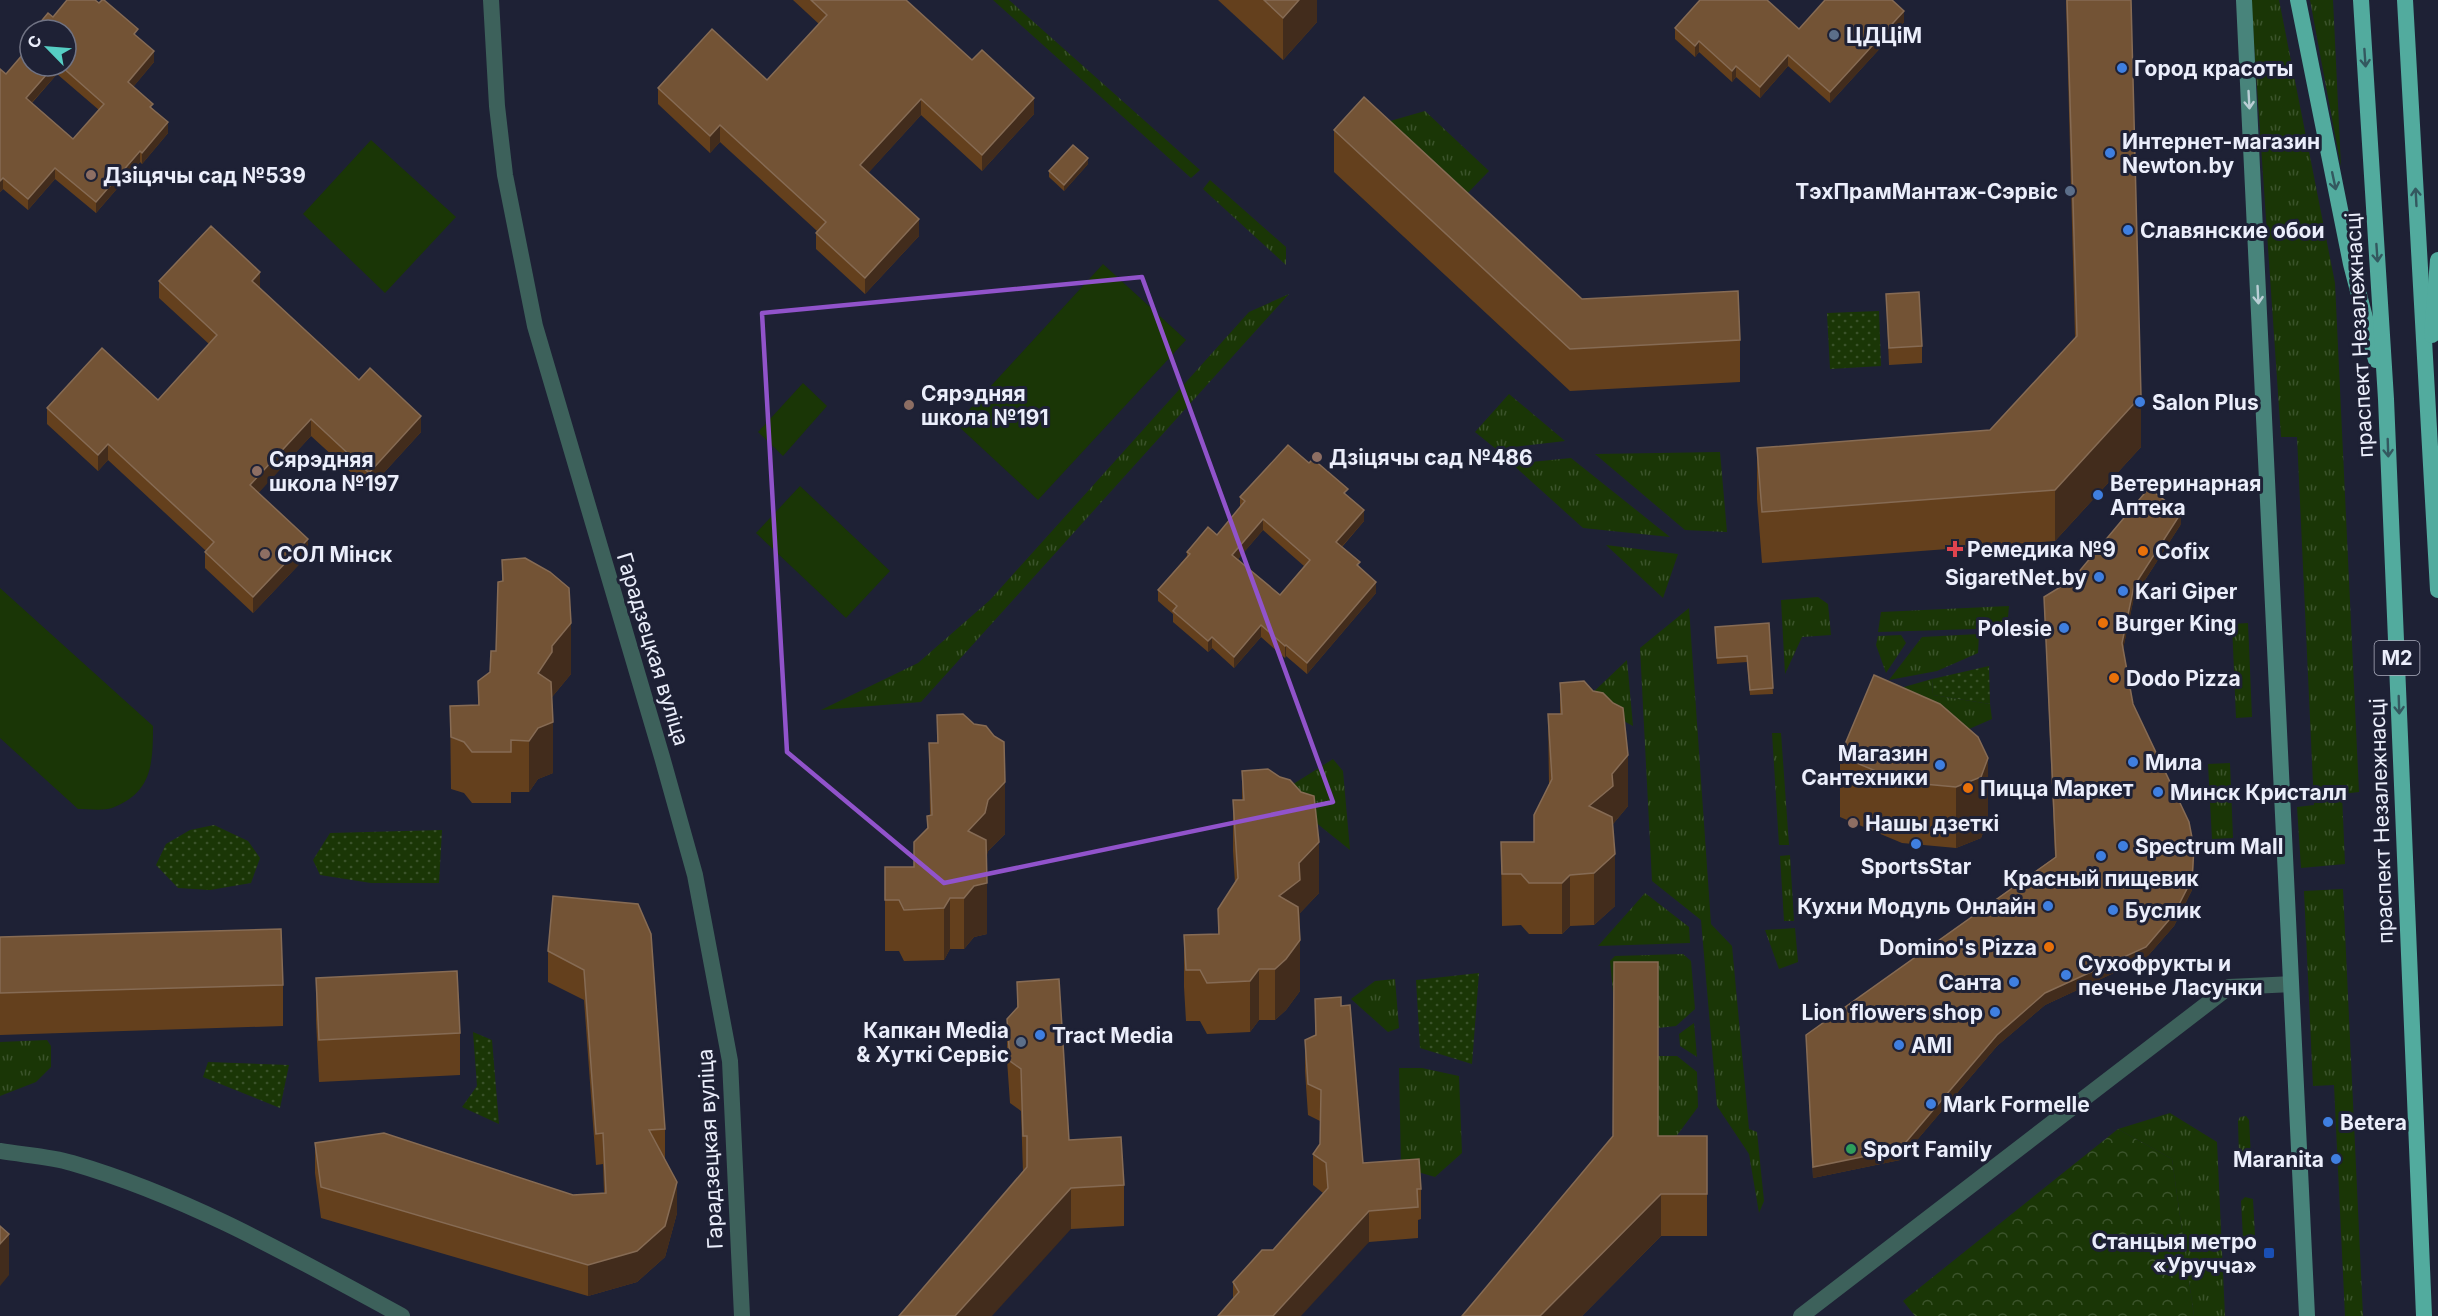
<svg xmlns="http://www.w3.org/2000/svg" width="2438" height="1316" font-family="Inter,sans-serif">
<defs>
<pattern id="grass-tufts" width="24" height="20" patternUnits="userSpaceOnUse" patternTransform="scale(1.5)"><rect width="24" height="20" fill="#1a3606"/><path d="M3 7l-1-3M5 7V3M7 7l1-3M15 17l-1-3M17 17v-4M19 17l1-3" fill="none" stroke="#3b532b"/></pattern>
<pattern id="forest-crowns" width="20" height="18" patternUnits="userSpaceOnUse" patternTransform="scale(1.5)"><rect width="20" height="18" fill="#1a3606"/><path d="M2 6a3 3 0 1 1 6 0M12 15a3 3 0 1 1 6 0" fill="none" stroke="#3b532b"/></pattern>
<pattern id="park-dots" width="8" height="8" patternUnits="userSpaceOnUse" patternTransform="scale(1.5)"><rect width="8" height="8" fill="#1a3606"/><path d="M2 2h.1M6 6h.1" fill="none" stroke="#3b532b" stroke-width="1.8" stroke-linecap="round"/></pattern>
</defs>
<rect width="100%" height="100%" fill="#1e2135"/>
<g fill="url(#grass-tufts)">
<polygon points="993,0 1009,0 1200,170 1191,178"/>
<polygon points="2251,0 2279,0 2335,283 2359,792 2342,794 2345,864 2301,868 2297,807 2314,805 2297,437 2281,437"/>
<polygon points="2310,0 2333,0 2341,167"/>
<polygon points="1425,111 1489,171 1460,201 1376,125"/>
<polygon points="1210,180 1286,247 1286,265 1203,189"/>
<polygon points="1289,294 921,702 821,710 918,663 990,600 1249,312"/>
<polygon points="1509,394 1565,441 1496,449 1475,432"/>
<polygon points="1720,452 1727,532 1685,530 1595,454"/>
<polygon points="1571,458 1670,537 1583,528 1512,464"/>
<polygon points="1606,545 1678,554 1663,598"/>
<polygon points="1818,597 1828,604 1831,635 1802,637 1785,674 1781,600"/>
<polygon points="2009,606 2007,628 1878,632 1881,612"/>
<polygon points="1689,608 1711,924 1732,946 1749,1129 1757,1132 1764,1201 1759,1213 1749,1154 1717,1106 1701,920 1652,881 1640,648"/>
<polygon points="2248,623 2252,717 2236,718 2232,624"/>
<polygon points="1979,634 1978,653 1937,671 1889,680 1922,637"/>
<polygon points="1901,635 1906,643 1886,673 1876,645 1878,636"/>
<polygon points="1627,660 1633,726 1585,700"/>
<polygon points="1932,679 1933,695 1990,704 1992,719 1969,729 1897,689"/>
<polygon points="1772,733 1781,733 1789,845 1779,845"/>
<polygon points="1333,759 1343,771 1350,850 1279,793"/>
<polygon points="2230,763 2233,838 2212,839 2208,764"/>
<polygon points="1790,855 1794,921 1784,921 1780,856"/>
<polygon points="2343,889 2363,1316 2345,1316 2334,1085 2313,1086 2304,891"/>
<polygon points="1645,893 1689,927 1690,943 1598,946"/>
<polygon points="1795,928 1798,962 1779,969 1765,930"/>
<polygon points="1683,954 1691,961 1695,1009 1676,1026 1658,1028 1614,1003 1610,961 1615,956"/>
<polygon points="1395,979 1399,1028 1388,1032 1351,999 1375,981"/>
<polygon points="1694,1023 1697,1057 1680,1046 1679,1034"/>
<polygon points="47,1040 51,1046 51,1067 36,1082 0,1096 0,1042"/>
<polygon points="1658,1056 1677,1056 1697,1072 1698,1107 1675,1138 1658,1140"/>
<polygon points="1399,1068 1422,1068 1459,1076 1462,1153 1435,1177 1401,1167"/>
<polygon points="2170,1113 2217,1142 2225,1316 2194,1316 2172,1159 2118,1129"/>
<polygon points="2246,1116 2249,1120 2251,1157 2242,1160 2239,1157 2238,1121 2240,1117"/>
<polygon points="2245,1197 2253,1199 2255,1236 2252,1240 2243,1238 2241,1201"/>
</g>
<polygon fill="url(#forest-crowns)" points="2118,1129 2172,1159 2194,1316 1915,1316 1903,1301"/>
<g fill="url(#park-dots)">
<polygon points="1879,311 1881,366 1830,369 1827,313"/>
<polygon points="1989,666 1990,704 1933,695 1932,679"/>
<polygon points="214,825 248,841 260,858 251,883 210,890 178,888 156,865 166,844 190,830"/>
<polygon points="442,830 439,883 371,883 320,875 313,860 330,833"/>
<polygon points="1479,973 1472,1064 1420,1048 1416,980"/>
<polygon points="473,1032 492,1040 499,1124 462,1107 477,1086"/>
<polygon points="208,1062 289,1065 280,1108 203,1077"/>
</g>
<g fill="#1a3606">
<polygon points="371,140 456,217 385,293 303,214"/>
<polygon points="1103,264 1186,340 1038,500 956,424"/>
<polygon points="803,383 827,406 783,456 758,432"/>
<polygon points="800,486 890,571 846,618 756,533"/>
<path d="M0,588L153,726C153,764 152,793 112,808C103,811 88,809 78,809L0,738Z"/>
</g>
<g fill="none" stroke-linecap="round" stroke-linejoin="round">
<g stroke="#3d615b" stroke-width="16">
<path d="M0,1151C23,1155 49,1156 72,1163C189,1197 295,1258 402,1316"/>
<polyline points="1801,1316 2229,987 2291,984"/>
</g>
<polyline stroke="#3d615b" stroke-width="16" points="491,0 497,106 505,175 535,326 662,757 695,875 730,1061 742,1316"/>
<polyline stroke="#48847b" stroke-width="16" points="2244,0 2307,1316"/>
<g stroke="#52ab9e" stroke-width="16">
<polyline points="2298,0 2351,264 2376,360"/>
<polyline points="2361,0 2386,399 2424,1316"/>
<polyline points="2405,0 2438,590"/>
<polyline points="2432,335 2438,260"/>
</g>
</g>
<g fill="#64401d" fill-rule="evenodd">
<polygon points="793,0 906,0 972,60 1034,114 982,171 921,115 868,173 919,236 865,294 816,249 816,233 817,231 720,142 710,153 658,104 658,88 767,80 819,24"/>
<polygon points="1218,0 1317,0 1317,22 1283,60"/>
<polygon points="1824,0 1892,0 1904,22 1830,103 1788,66 1760,98 1736,77 1732,82 1699,52 1695,57 1675,39 1675,28 1799,29 1825,1"/>
<polygon points="2066,0 2131,0 2141,447 2055,541 1762,563 1757,499 1757,448 1990,430 2075,338"/>
<path d="M53,17L138,37L154,62L133,87L153,109L168,133L142,164L140,162L96,213L55,179L28,210L3,189L0,192V69L6,74L30,47L29,35L30,34V66H66ZM57,74L99,110L73,139L32,103Z"/>
<polygon points="1334,130 1582,299 1740,340 1740,382 1570,391 1334,172"/>
<polygon points="1088,164 1064,191 1049,177 1049,171"/>
<polygon points="159,281 260,288 359,380 421,432 369,489 311,436 258,493 308,555 253,613 205,568 205,552 206,551 108,460 98,471 47,424 47,408 158,400 209,344 159,298"/>
<polygon points="1886,294 1922,346 1922,363 1889,365"/>
<path d="M1348,496L1364,521L1342,547L1360,567L1376,593L1307,674L1286,656L1285,658L1261,637L1234,668L1212,648L1208,652L1173,622V614L1158,601V590L1187,556V552L1217,535L1240,507V497ZM1263,530L1304,566L1280,595L1238,559Z"/>
<polygon points="2181,524 2134,597 2123,649 2133,704 2194,859 2192,890 2174,926 2146,958 2045,1005 1997,1046 1900,1160 1813,1178 1806,1035 2055,857 2044,597 2072,580"/>
<polygon points="502,560 571,674 552,697 553,773 538,779 529,792 511,792 511,803 472,803 464,793 451,789 450,706 478,705 478,681 490,672 496,651 502,581"/>
<polygon points="1769,623 1773,694 1750,695 1747,662 1717,664 1715,633"/>
<polygon points="1874,675 1988,819 1981,838 1956,848 1902,843 1840,817 1840,756"/>
<polygon points="1560,683 1628,806 1613,824 1615,906 1594,925 1570,926 1562,934 1529,934 1521,925 1502,926 1501,842 1534,842 1549,784 1548,714 1560,714"/>
<polygon points="937,715 1005,834 988,851 986,857 987,934 974,937 964,949 950,949 944,960 904,961 899,951 885,951 885,867 914,867 914,842 927,828 930,815 929,743 937,743"/>
<polygon points="1242,771 1319,893 1300,913 1300,991 1286,1010 1275,1020 1259,1020 1250,1032 1207,1034 1200,1021 1186,1021 1184,987 1184,935 1218,934 1218,909 1235,883 1233,851 1233,800 1242,800"/>
<polygon points="553,896 665,1129 665,1159 677,1213 665,1257 637,1282 588,1296 321,1218 315,1173 315,1143 573,1195 604,1193 603,1164 596,1165 584,1000 548,982 548,951"/>
<polygon points="0,937 283,985 283,1026 0,1035"/>
<polygon points="316,978 460,1033 460,1075 319,1082 316,1020"/>
<polygon points="1017,982 1069,1140 1124,1185 1124,1226 1071,1229 1023,1173 1021,1111 1010,1103 1007,1060 1007,1019 1017,1009"/>
<polygon points="1315,999 1341,1006 1363,1163 1421,1189 1421,1219 1418,1220 1418,1238 1369,1242 1233,1298 1233,1282 1273,1250 1323,1193 1313,1185 1313,1154 1320,1144 1320,1121 1308,1115 1305,1071 1305,1040 1315,1035"/>
<polygon points="1658,1136 1707,1136 1707,1236 1661,1236 1582,1316 1462,1316"/>
</g>
<g fill="#422c1c">
<polygon points="1299,0 1317,0 1317,22 1283,60 1283,18"/>
<polygon points="1904,11 1904,22 1830,103 1830,92"/>
<polygon points="1699,41 1699,52 1695,57 1695,46"/>
<polygon points="154,51 154,62 128,93 128,82"/>
<polygon points="1788,55 1788,66 1760,98 1760,87"/>
<polygon points="54,66 57,66 57,74 26,109 26,98"/>
<polygon points="1736,66 1736,77 1732,82 1732,71"/>
<polygon points="1034,98 1034,114 982,171 982,155"/>
<polygon points="921,99 921,115 860,182 860,165"/>
<polygon points="168,122 168,133 142,164 142,153"/>
<polygon points="720,125 720,142 710,153 710,136"/>
<polygon points="140,151 140,162 96,213 96,202"/>
<polygon points="1088,158 1088,164 1064,191 1064,185"/>
<polygon points="55,168 55,179 28,210 28,199"/>
<polygon points="3,178 3,189 0,192 0,181"/>
<polygon points="919,219 919,236 865,294 865,278"/>
<polygon points="260,272 260,288 252,281"/>
<polygon points="2141,396 2141,447 2055,541 2055,490"/>
<polygon points="421,416 421,432 369,489 369,473"/>
<polygon points="311,419 311,436 250,502 250,485"/>
<polygon points="108,444 108,460 98,471 98,455"/>
<polygon points="1364,510 1364,521 1336,553 1336,542"/>
<polygon points="2181,513 2181,524 2134,597 2122,654 2122,643 2134,586"/>
<polygon points="1263,519 1263,530 1232,566 1232,555"/>
<polygon points="308,539 308,555 253,613 253,597"/>
<polygon points="1376,582 1376,593 1307,674 1307,663"/>
<polygon points="571,623 571,674 552,697 552,703 538,673 552,646"/>
<polygon points="1261,625 1261,637 1234,668 1234,657"/>
<polygon points="1212,637 1212,648 1208,652 1208,641"/>
<polygon points="1286,645 1286,656 1285,658 1285,646"/>
<polygon points="553,722 553,773 538,779 529,792 529,741 538,728"/>
<polygon points="1628,755 1628,806 1613,824 1613,837 1589,806 1612,774"/>
<polygon points="1988,758 1988,819 1981,838 1956,848 1956,787"/>
<polygon points="1005,782 1005,834 988,851 985,864 968,831 988,800"/>
<polygon points="1319,842 1319,893 1300,913 1300,931 1279,947 1279,896 1299,863"/>
<polygon points="2194,848 2192,890 2174,926 2146,958 2045,1005 1997,1046 1900,1160 1813,1178 1813,1167 1997,1035 2045,993"/>
<polygon points="1615,854 1615,906 1594,925 1594,873"/>
<polygon points="1570,875 1570,926 1562,934 1562,883"/>
<polygon points="987,883 987,934 974,937 964,949 964,898 974,886"/>
<polygon points="950,898 950,949 944,960 944,908"/>
<polygon points="1300,940 1300,991 1286,1010 1275,1020 1275,969"/>
<polygon points="1259,969 1259,1020 1250,1032 1250,981"/>
<polygon points="677,1182 677,1213 665,1257 637,1282 588,1296 588,1265"/>
<polygon points="1071,1188 1071,1229 992,1316 955,1316"/>
<polygon points="1661,1194 1661,1236 1582,1316 1540,1316"/>
<polygon points="1369,1211 1369,1242 1301,1316 1273,1316"/>
<polygon points="9,1234 9,1275 0,1286 0,1244"/>
</g>
<g fill="#735335" stroke="#866b54" stroke-width="1.5" fill-rule="evenodd">
<polygon points="67,0 95,0 99,3 102,0 104,0 138,29 134,34 154,51 128,82 153,104 150,107 168,122 142,153 140,151 96,202 55,168 28,199 3,178 0,181 0,69 6,74 30,46 30,66 54,66 26,98 73,139 104,104 61,66 66,66 66,30 34,30 48,13 53,17"/>
<polygon points="811,0 906,0 972,60 982,50 1034,98 982,155 921,99 860,165 919,219 865,278 816,233 826,222 720,125 710,136 658,88 712,29 767,80 827,15"/>
<polygon points="1264,0 1299,0 1283,18"/>
<polygon points="1700,0 1767,0 1799,29 1825,0 1892,0 1904,11 1830,92 1788,55 1760,87 1736,66 1732,71 1699,41 1695,46 1675,28"/>
<polygon points="2067,0 2131,0 2141,396 2055,490 1762,512 1757,448 1990,430 2077,336"/>
<polygon points="1364,97 1582,299 1738,291 1740,340 1570,349 1334,130"/>
<polygon points="1073,145 1088,158 1064,185 1049,171"/>
<polygon points="211,226 260,272 252,281 359,380 370,368 421,416 369,473 311,419 250,485 308,539 253,597 205,552 214,542 108,444 98,455 47,408 102,348 158,400 217,335 159,281"/>
<polygon points="1919,292 1922,346 1889,348 1886,294"/>
<path d="M1288,445L1309,463L1313,459L1348,489L1344,493L1364,510L1336,542L1360,562L1357,565L1376,582L1307,663L1286,645L1285,646L1261,625L1234,657L1212,637L1208,641L1173,611L1177,606L1158,590L1190,554L1187,552L1208,527L1217,535L1245,501L1240,497ZM1263,519L1310,560L1280,595L1232,555Z"/>
<polygon points="2149,488 2181,513 2134,586 2122,643 2133,704 2189,822 2194,848 2192,879 2174,914 2146,947 2045,993 1997,1035 1900,1149 1813,1167 1806,1035 2056,857 2044,597 2072,580"/>
<polygon points="525,558 550,572 569,588 571,623 552,646 552,652 538,673 551,682 553,722 538,728 529,741 511,740 511,752 472,752 464,742 451,737 450,706 479,705 478,681 490,672 491,651 496,651 498,582 503,581 502,560"/>
<polygon points="1769,623 1773,688 1750,690 1747,656 1717,658 1715,627"/>
<polygon points="1874,675 1940,704 1978,737 1988,758 1981,777 1956,787 1902,782 1840,756"/>
<polygon points="1584,681 1593,691 1603,693 1613,703 1623,708 1628,755 1612,774 1613,786 1589,806 1612,817 1615,854 1594,873 1570,875 1562,883 1529,883 1521,874 1502,874 1501,842 1534,842 1534,815 1552,779 1548,714 1562,714 1560,683"/>
<polygon points="963,714 974,724 986,726 994,736 1004,742 1005,782 988,800 985,813 968,831 986,840 987,883 974,886 964,898 950,898 944,908 904,910 899,900 885,900 885,867 914,867 914,842 928,828 927,816 932,815 929,743 938,743 937,715"/>
<polygon points="1268,769 1280,777 1290,780 1301,792 1314,796 1319,842 1299,863 1300,880 1279,896 1298,907 1300,940 1286,959 1275,969 1259,969 1250,981 1207,983 1200,970 1186,970 1184,935 1219,934 1218,909 1238,878 1233,800 1244,800 1242,771"/>
<polygon points="553,896 638,904 651,934 665,1129 649,1130 677,1182 665,1226 637,1251 588,1265 321,1187 315,1143 384,1133 573,1195 606,1193 603,1133 596,1134 584,970 548,951"/>
<polygon points="281,929 283,985 0,993 0,937"/>
<polygon points="1614,962 1658,962 1658,1136 1707,1136 1707,1194 1661,1194 1540,1316 1462,1316 1613,1136"/>
<polygon points="457,971 460,1033 319,1040 316,978"/>
<polygon points="1059,979 1069,1140 1121,1137 1124,1185 1071,1188 955,1316 899,1316 1027,1167 1027,1136 1023,1136 1021,1069 1010,1061 1007,1019 1018,1007 1017,982"/>
<polygon points="1341,997 1341,1006 1350,1005 1363,1163 1419,1159 1421,1189 1417,1189 1418,1207 1369,1211 1273,1316 1218,1316 1239,1292 1233,1282 1262,1250 1273,1250 1328,1188 1326,1163 1313,1154 1320,1144 1321,1090 1308,1084 1305,1040 1316,1035 1315,999"/>
<polygon points="0,1226 9,1234 0,1244"/>
</g>
<defs><path id="oneway-shaft" d="M-6 0H5M1.5-3L5.5 0L1.5 3" fill="none" stroke-width="1.6" stroke-linecap="round" stroke-linejoin="round" transform="scale(1.5)"/></defs>
<g stroke="#33585f">
<use href="#oneway-shaft" transform="translate(2365 58) rotate(86)"/>
<use href="#oneway-shaft" transform="translate(2334 181) rotate(78)"/>
<use href="#oneway-shaft" transform="translate(2416 197) rotate(-93)"/>
<use href="#oneway-shaft" transform="translate(2377 253) rotate(86)"/>
<use href="#oneway-shaft" transform="translate(2388 448) rotate(88)"/>
<use href="#oneway-shaft" transform="translate(2399 705) rotate(88)"/>
</g>
<g stroke="#baced5">
<use href="#oneway-shaft" transform="translate(2249 100) rotate(87)"/>
<use href="#oneway-shaft" transform="translate(2258 295) rotate(87)"/>
</g>
<path fill="none" stroke="#9153cb" stroke-width="4.5" stroke-linejoin="round" d="M1142,277L1333,802L944,883L787,752L762,313Z"/>
<g fill="#5c6f8a" stroke="#1e2135" stroke-width="2">
<circle cx="1834" cy="35" r="6"/>
<circle cx="2070" cy="191" r="6"/>
<circle cx="1021" cy="1042" r="6"/>
</g>
<g fill="#3f7fe0" stroke="#1e2135" stroke-width="2">
<circle cx="2122" cy="68" r="6"/>
<circle cx="2110" cy="153" r="6"/>
<circle cx="2128" cy="230" r="6"/>
<circle cx="2140" cy="402" r="6"/>
<circle cx="2098" cy="495" r="6"/>
<circle cx="2099" cy="577" r="6"/>
<circle cx="2123" cy="591" r="6"/>
<circle cx="2064" cy="628" r="6"/>
<circle cx="2133" cy="762" r="6"/>
<circle cx="1940" cy="765" r="6"/>
<circle cx="2158" cy="792" r="6"/>
<circle cx="1916" cy="844" r="6"/>
<circle cx="2123" cy="846" r="6"/>
<circle cx="2101" cy="856" r="6"/>
<circle cx="2048" cy="906" r="6"/>
<circle cx="2113" cy="910" r="6"/>
<circle cx="2066" cy="975" r="6"/>
<circle cx="2014" cy="982" r="6"/>
<circle cx="1995" cy="1012" r="6"/>
<circle cx="1040" cy="1035" r="6"/>
<circle cx="1899" cy="1045" r="6"/>
<circle cx="1931" cy="1104" r="6"/>
<circle cx="2328" cy="1122" r="6"/>
<circle cx="2336" cy="1159" r="6"/>
</g>
<g fill="#8d6e63" stroke="#1e2135" stroke-width="2">
<circle cx="91" cy="175" r="6"/>
<circle cx="909" cy="405" r="6"/>
<circle cx="1317" cy="457" r="6"/>
<circle cx="257" cy="471" r="6"/>
<circle cx="265" cy="554" r="6"/>
<circle cx="1853" cy="823" r="6"/>
</g>
<path fill="#e0444e" stroke="#1e2135" stroke-width="2" d="M1952 540h6v6h6v6h-6v6h-6v-6h-6v-6h6z"/>
<g fill="#e8710a" stroke="#1e2135" stroke-width="2">
<circle cx="2143" cy="551" r="6"/>
<circle cx="2103" cy="623" r="6"/>
<circle cx="2114" cy="678" r="6"/>
<circle cx="1968" cy="788" r="6"/>
<circle cx="2049" cy="947" r="6"/>
</g>
<circle fill="#2e9e5b" stroke="#1e2135" stroke-width="2" cx="1851" cy="1149" r="6"/>
<rect fill="#1a4fb4" stroke="#1e2135" stroke-width="2" x="2263" y="1247" width="12" height="12" rx="3"/>
<g text-anchor="middle" dominant-baseline="central" stroke-width="6" stroke-linejoin="round" paint-order="stroke">
<rect fill="#1e2135" stroke="#aeb0c0" stroke-width="1.5" x="2374.5" y="641" width="45" height="34" rx="4.5"/>
<g font-size="20" font-weight="bold" fill="#ebeefb">
<text x="2397" y="658">М2</text>
</g>
<g font-size="21" font-weight="bold" fill="#ebeefb" stroke="#1e2135" text-anchor="start">
<text x="1846" y="35">ЦДЦіМ</text>
<text x="2134" y="68">Город красоты</text>
<text x="2122" y="141">Интернет-магазин<tspan x="2122" dy="24">Newton.by</tspan></text>
<text x="103" y="175">Дзіцячы сад №539</text>
<text x="2058" y="191" text-anchor="end">ТэхПрамМантаж-Сэрвіс</text>
<text x="2140" y="230">Славянские обои</text>
<text x="921" y="393">Сярэдняя<tspan x="921" dy="24">школа №191</tspan></text>
<text x="2152" y="402">Salon Plus</text>
<text x="1329" y="457">Дзіцячы сад №486</text>
<text x="269" y="459">Сярэдняя<tspan x="269" dy="24">школа №197</tspan></text>
<text x="2110" y="483">Ветеринарная<tspan x="2110" dy="24">Аптека</tspan></text>
<text x="1967" y="549">Ремедика №9</text>
<text x="2155" y="551">Cofix</text>
<text x="277" y="554">СОЛ Мінск</text>
<text x="2087" y="577" text-anchor="end">SigaretNet.by</text>
<text x="2135" y="591">Kari Giper</text>
<text x="2115" y="623">Burger King</text>
<text x="2052" y="628" text-anchor="end">Polesie</text>
<text x="2126" y="678">Dodo Pizza</text>
<text x="1928" y="753" text-anchor="end">Магазин<tspan x="1928" dy="24">Сантехники</tspan></text>
<text x="2145" y="762">Мила</text>
<text x="1980" y="788">Пицца Маркет</text>
<text x="2170" y="792">Минск Кристалл</text>
<text x="1865" y="823">Нашы дзеткі</text>
<text x="2135" y="846">Spectrum Mall</text>
<text x="1916" y="866" text-anchor="middle">SportsStar</text>
<text x="2101" y="878" text-anchor="middle">Красный пищевик</text>
<text x="2036" y="906" text-anchor="end">Кухни Модуль Онлайн</text>
<text x="2125" y="910">Буслик</text>
<text x="2037" y="947" text-anchor="end">Domino's Pizza</text>
<text x="2078" y="963">Сухофрукты и<tspan x="2078" dy="24">печенье Ласунки</tspan></text>
<text x="2002" y="982" text-anchor="end">Санта</text>
<text x="1983" y="1012" text-anchor="end">Lion flowers shop</text>
<text x="1009" y="1030" text-anchor="end">Капкан Media<tspan x="1009" dy="24">&amp; Хуткі Сервіс</tspan></text>
<text x="1052" y="1035">Tract Media</text>
<text x="1911" y="1045">AMI</text>
<text x="1943" y="1104">Mark Formelle</text>
<text x="2340" y="1122">Betera</text>
<text x="1863" y="1149">Sport Family</text>
<text x="2324" y="1159" text-anchor="end">Maranita</text>
<text x="2257" y="1241" text-anchor="end">Станцыя метро<tspan x="2257" dy="24">«Уручча»</tspan></text>
</g>
<g font-size="21" fill="#ebeefb" stroke="#1e2135">
<text transform="translate(2359 335) rotate(-93)">праспект Незалежнасці</text>
<text transform="translate(653 649) rotate(73)">Гарадзецкая вуліца</text>
<text transform="translate(2381 821) rotate(-92)">праспект Незалежнасці</text>
<text transform="translate(710 1149) rotate(-93)">Гарадзецкая вуліца</text>
</g>
</g>
<g transform="translate(48 48) rotate(295)"><circle r="28" fill="#1e2135" stroke="#707384" stroke-width="1.5"/>
<path d="M0-4.5L10 22L0 15L-10 22Z" fill="#56cec4"/>
<text y="-9" font-size="16" font-weight="bold" text-anchor="middle" fill="#ebeefb">С</text>
</g>
</svg>
